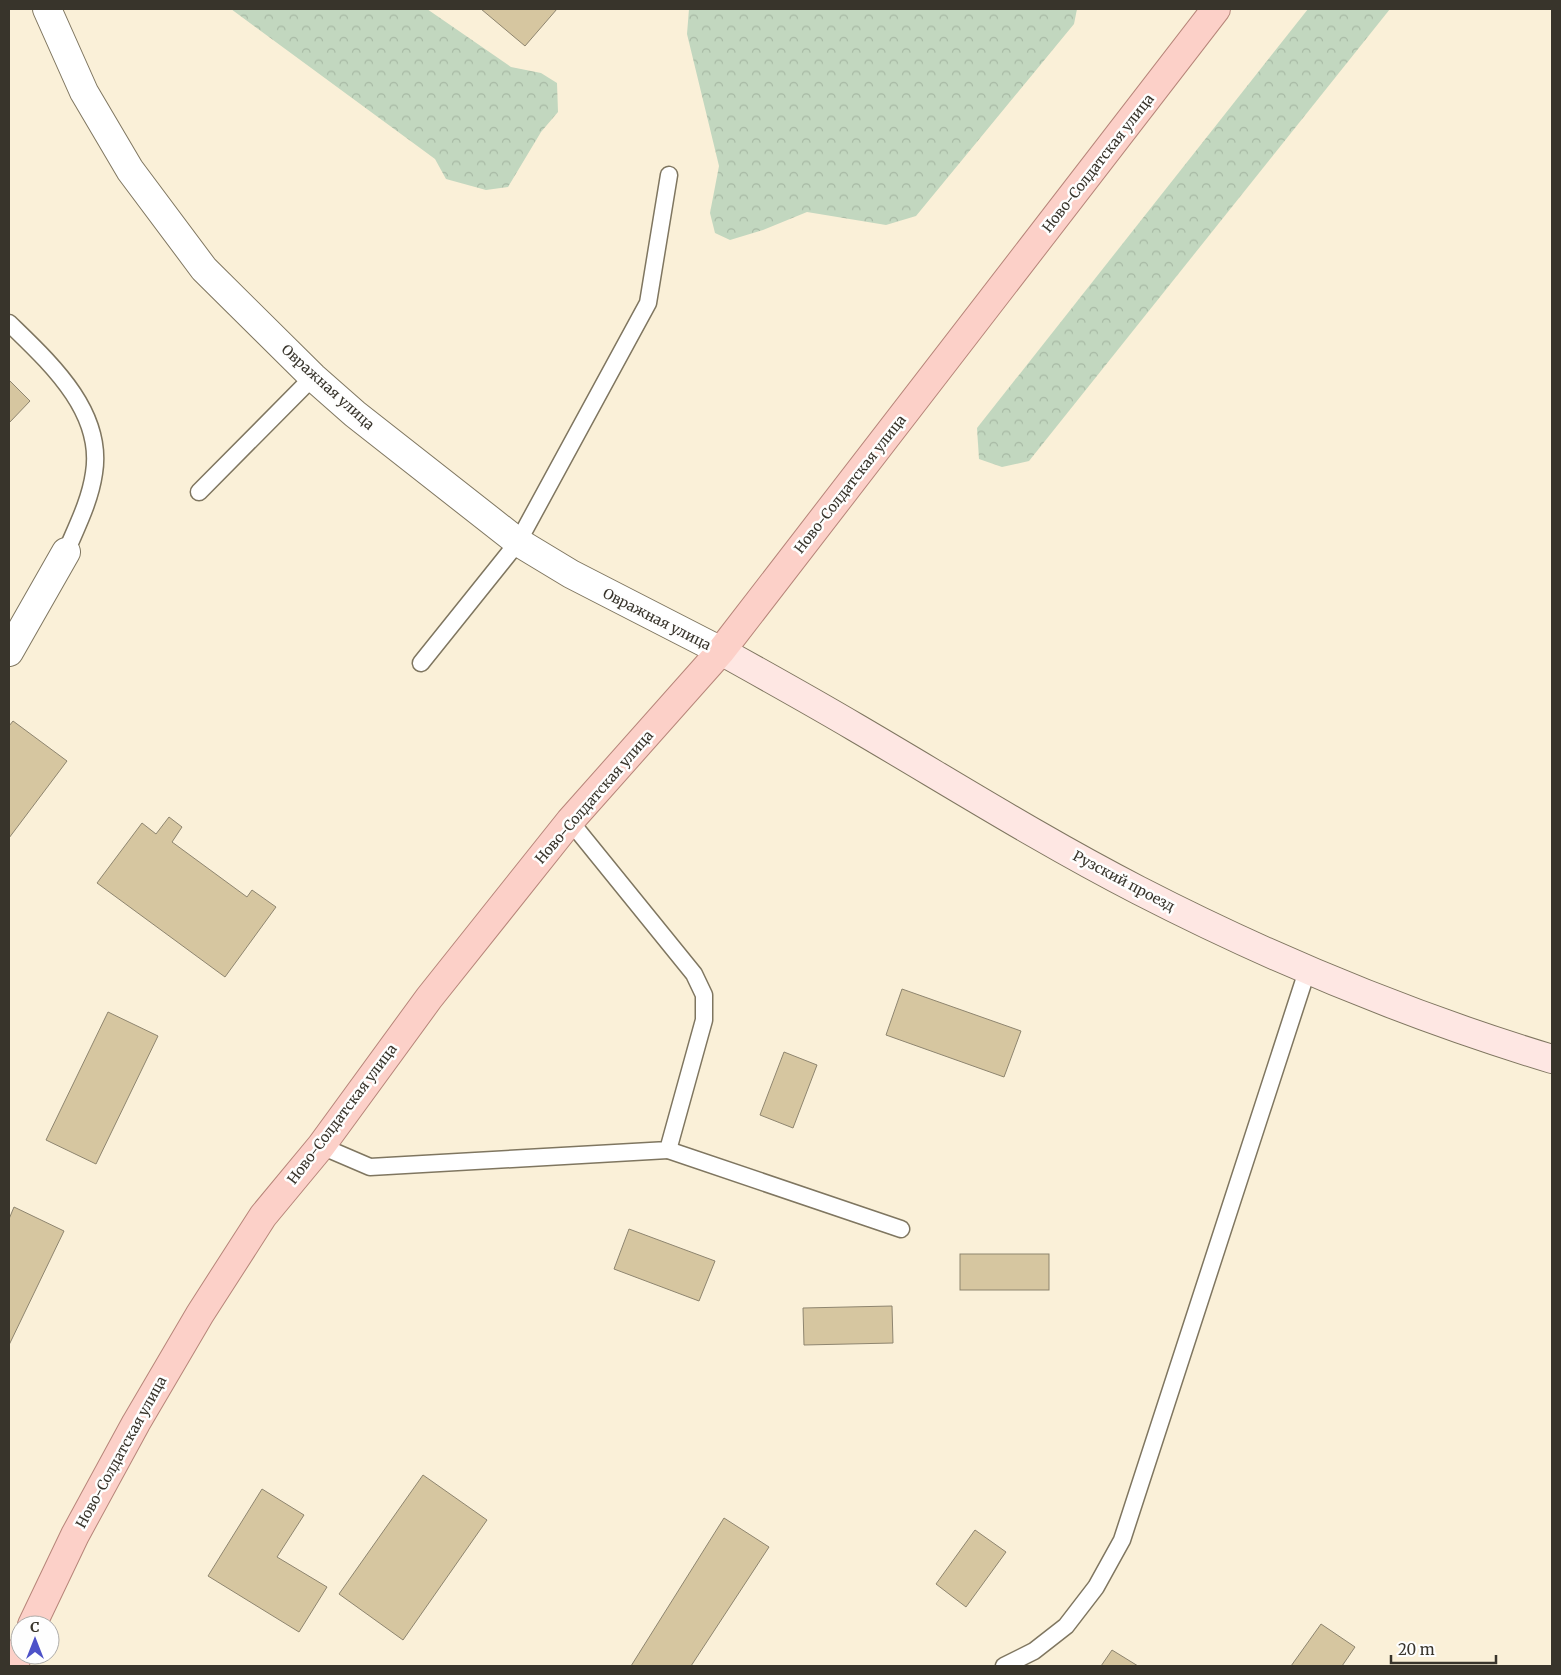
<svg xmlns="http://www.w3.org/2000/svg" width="1561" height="1675" font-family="Merriweather,serif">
<defs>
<pattern id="forest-crowns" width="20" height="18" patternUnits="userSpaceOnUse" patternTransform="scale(1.25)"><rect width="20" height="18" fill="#c2d7bf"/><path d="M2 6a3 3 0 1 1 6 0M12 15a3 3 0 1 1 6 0" fill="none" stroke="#a7b9a4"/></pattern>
</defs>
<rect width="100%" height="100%" fill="#faf0d8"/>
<g fill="url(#forest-crowns)">
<polygon points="231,9 427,9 511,67 541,73 557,83 558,112 541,132 508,187 486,190 446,179 435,159"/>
<polygon points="689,9 1077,9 1074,24 916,216 886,225 807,212 763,230 730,240 715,233 710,213 719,166 687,34"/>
<polygon points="1308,9 1390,9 1029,461 1002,467 979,459 977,428"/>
</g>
<g fill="#d6c6a0" stroke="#8e856f">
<polygon points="481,9 557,9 525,46"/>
<polygon points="9,380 30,401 9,423"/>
<polygon points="13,721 67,761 9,838 9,726"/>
<polygon points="169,817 182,827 172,842 247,897 252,890 276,907 225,977 97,883 142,823 156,834"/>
<polygon points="902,989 1021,1031 1004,1077 886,1035"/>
<polygon points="108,1012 158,1036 96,1164 46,1140"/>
<polygon points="784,1052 817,1065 793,1128 760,1115"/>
<polygon points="14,1207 64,1231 9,1345 9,1219"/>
<polygon points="629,1229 715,1261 699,1301 614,1269"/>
<rect x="960" y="1254" width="89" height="36"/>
<polygon points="892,1306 893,1343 804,1345 803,1308"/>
<polygon points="423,1475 487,1520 403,1640 339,1594"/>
<polygon points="262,1489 304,1515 277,1557 327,1587 299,1632 208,1576"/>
<polygon points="724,1518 769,1547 691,1666 631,1666"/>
<polygon points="975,1530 1006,1552 966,1607 936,1584"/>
<polygon points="1321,1624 1355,1647 1342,1666 1291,1666"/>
<polygon points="1112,1650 1138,1666 1101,1666"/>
</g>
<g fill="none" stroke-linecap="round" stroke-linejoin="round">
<g stroke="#7f7660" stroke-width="19">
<g id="lane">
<path d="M9,323C49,362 104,411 94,473C90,501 77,526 66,552"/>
<polyline points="199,492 313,377"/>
<polyline points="421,663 518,542 648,303 669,175"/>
<polyline points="321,1146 370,1167 668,1150 704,1020 704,995 694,974 570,821"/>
<polyline points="668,1150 901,1229"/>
<polyline points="1004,1666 1034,1651 1066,1626 1096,1587 1122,1540 1307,971"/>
</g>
</g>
<g stroke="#7f7660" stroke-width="30">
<g id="street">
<polyline points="47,9 84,92 130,170 204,269 313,377 355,414 518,542 571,574 721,651"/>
<polyline points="9,652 66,552"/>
</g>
</g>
<g stroke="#7f7660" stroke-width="30">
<path id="secondary" d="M721,651C766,676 811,701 855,727C949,782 1041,840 1138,890C1270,958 1410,1016 1552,1059"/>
</g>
<g stroke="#b68579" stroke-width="30">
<g id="primary">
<polyline points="32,1625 75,1535 136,1423 200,1314 263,1216 321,1146 429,998 570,821 721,651 1216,9"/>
<polyline points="13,1666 20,1651"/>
</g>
</g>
<use href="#lane" stroke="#fff" stroke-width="16"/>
<use href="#street" stroke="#fff" stroke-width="28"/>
<use href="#secondary" stroke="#fee7e3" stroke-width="28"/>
<use href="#primary" stroke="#fcd0c8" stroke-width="28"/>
</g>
<g text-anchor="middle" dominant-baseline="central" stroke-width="5" stroke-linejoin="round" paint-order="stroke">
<g font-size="14" fill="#38342b" stroke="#fefefe">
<text transform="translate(1098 163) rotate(-52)">Ново-Солдатская улица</text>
<text transform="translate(328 387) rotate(42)">Овражная улица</text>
<text transform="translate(850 484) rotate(-52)">Ново-Солдатская улица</text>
<text transform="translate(657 619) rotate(27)">Овражная улица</text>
<text transform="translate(594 797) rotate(-49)">Ново-Солдатская улица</text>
<text transform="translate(1124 881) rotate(28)">Рузский проезд</text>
<text transform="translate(342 1114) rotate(-53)">Ново-Солдатская улица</text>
<text transform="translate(121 1452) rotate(-61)">Ново-Солдатская улица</text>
</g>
</g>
<rect width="1561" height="1675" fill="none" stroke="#38342b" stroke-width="20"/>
<g transform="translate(35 1640)"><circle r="24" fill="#fefefe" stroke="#afadaa"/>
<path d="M0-4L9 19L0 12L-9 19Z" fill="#4d52c8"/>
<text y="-8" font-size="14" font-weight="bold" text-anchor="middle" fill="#38342b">С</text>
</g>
<path d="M1391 1655v8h105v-8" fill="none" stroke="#38342b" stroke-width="2.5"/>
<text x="1398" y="1655" font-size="15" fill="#38342b" stroke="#fefefe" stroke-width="4" paint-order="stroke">20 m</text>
</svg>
